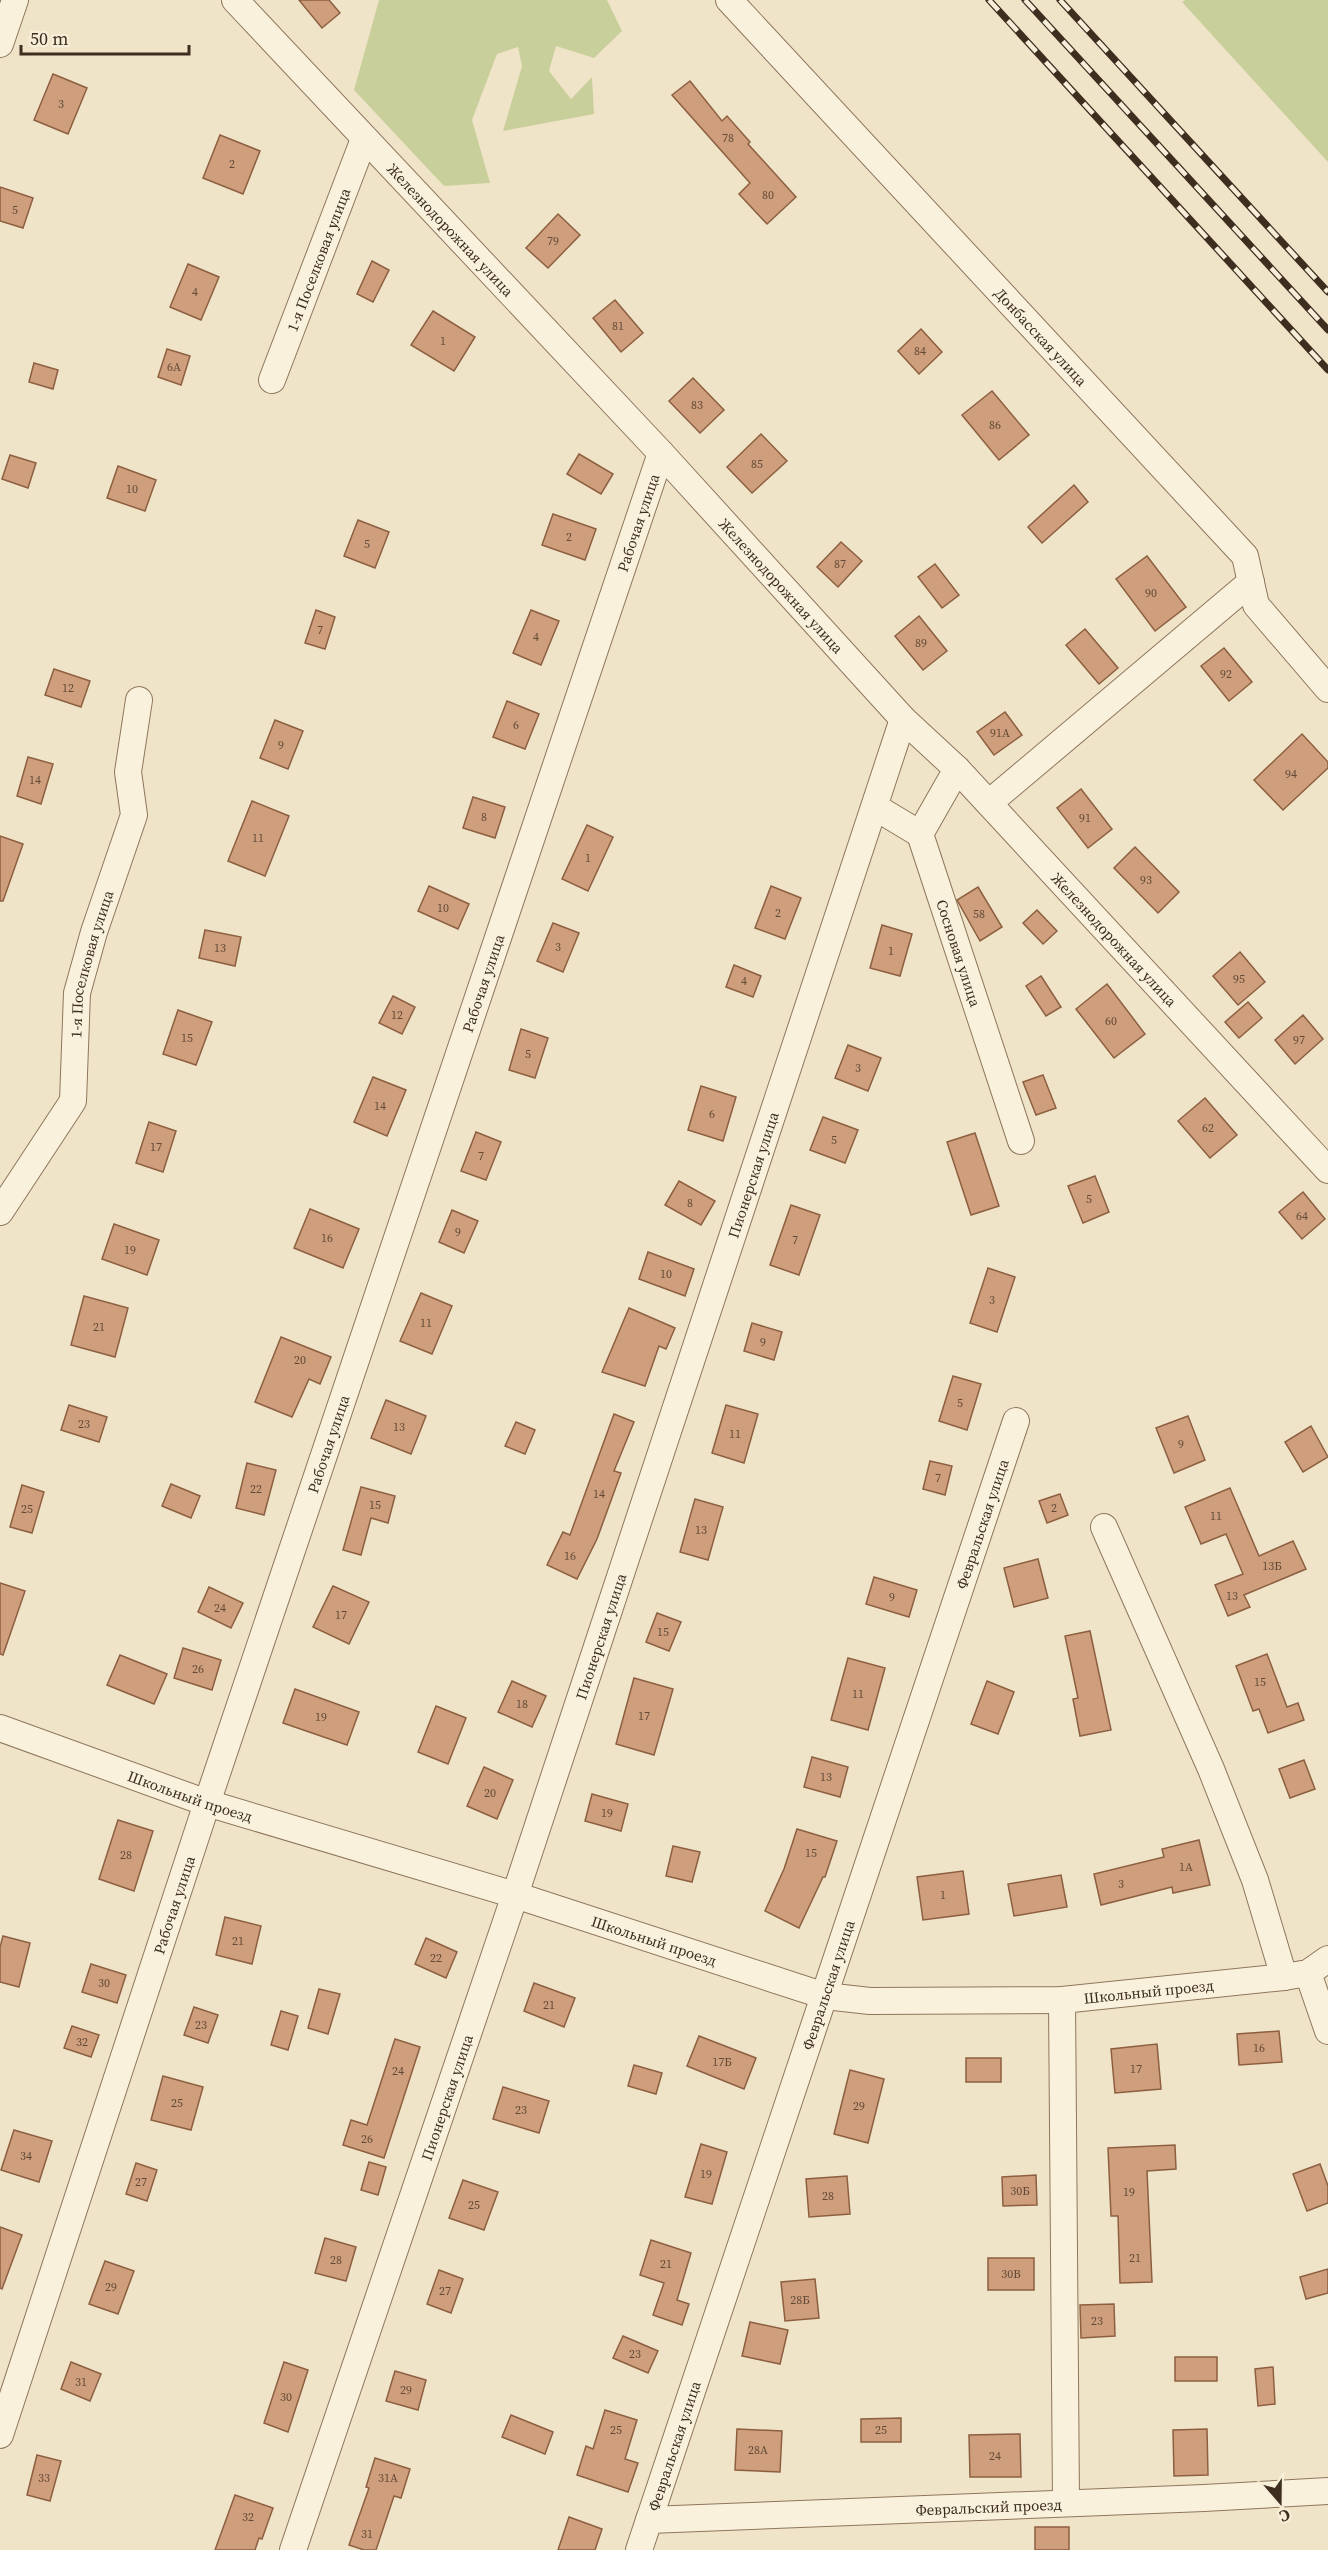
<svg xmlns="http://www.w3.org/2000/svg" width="1328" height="2550" font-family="'Source Serif 4',serif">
<rect width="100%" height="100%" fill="#f0e4c8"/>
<g fill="#c9cf9b">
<polygon points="379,0 607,0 622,31 594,58 556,46 549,71 571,99 592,77 594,114 503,131 522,66 518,47 497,54 472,120 490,183 444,186 354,90"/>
<polygon points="1185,0 1328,0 1328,162 1182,2"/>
</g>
<g fill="#cf9f7d" stroke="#8d5f41" stroke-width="1.5">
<polygon points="299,0 329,0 340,13 322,28"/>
<polygon points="53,74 87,88 68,134 34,120"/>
<polygon points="690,81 722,121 727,116 750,142 748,144 796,197 767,224 739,194 750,183 672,95"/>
<polygon points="220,135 260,151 243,194 203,178"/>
<polygon points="0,187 33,198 23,228 0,221"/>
<polygon points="558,214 580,235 548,268 526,248"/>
<polygon points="372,261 389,270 373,302 357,294"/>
<polygon points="188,264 219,277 201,320 170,307"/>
<polygon points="615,300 643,333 621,352 593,318"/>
<polygon points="433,311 475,337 454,371 411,345"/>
<polygon points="921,329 942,352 919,374 898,351"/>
<polygon points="167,349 190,356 181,385 158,377"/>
<polygon points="34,363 58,370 53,389 29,382"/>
<polygon points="693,378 724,410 700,433 669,401"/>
<polygon points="992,391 1029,435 999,460 962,415"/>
<polygon points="761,434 787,461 752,493 727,467"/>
<polygon points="579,454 613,474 601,494 567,474"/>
<polygon points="10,455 36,463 28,488 2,479"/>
<polygon points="118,466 156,480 145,511 107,498"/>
<polygon points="1074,485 1088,502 1042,543 1028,527"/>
<polygon points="553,514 596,529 585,560 542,545"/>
<polygon points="358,520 389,532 375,568 344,556"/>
<polygon points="841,542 862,561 838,587 817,567"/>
<polygon points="1147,556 1186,607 1155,631 1116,579"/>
<polygon points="935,564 959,595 942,608 918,577"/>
<polygon points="316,610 335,617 325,649 305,643"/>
<polygon points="531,610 559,621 541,665 513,653"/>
<polygon points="919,616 947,651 923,670 895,636"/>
<polygon points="1085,629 1118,668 1099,684 1066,645"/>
<polygon points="1224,648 1252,682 1229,701 1201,666"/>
<polygon points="54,669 90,681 81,707 45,695"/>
<polygon points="507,701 539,714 525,749 493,737"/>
<polygon points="1005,712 1022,735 994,755 977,732"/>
<polygon points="275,720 303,731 288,769 260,758"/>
<polygon points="1302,734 1328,762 1328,768 1283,810 1254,780"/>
<polygon points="28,757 53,764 41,804 17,796"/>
<polygon points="1081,789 1112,829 1088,848 1057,808"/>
<polygon points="473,797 505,807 495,838 463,828"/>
<polygon points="252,801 289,816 265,876 228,861"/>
<polygon points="587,825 613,837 588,891 562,879"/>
<polygon points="0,836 23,844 3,901 0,901"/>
<polygon points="1135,847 1179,892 1158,913 1114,868"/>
<polygon points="429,886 469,904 458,929 418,911"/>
<polygon points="771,886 801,898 785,939 755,928"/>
<polygon points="978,887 1002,927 980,941 957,900"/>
<polygon points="1037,910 1057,931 1043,944 1023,923"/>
<polygon points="553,923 579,933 563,972 537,961"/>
<polygon points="882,925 912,934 900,976 870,968"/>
<polygon points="205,930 241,937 235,966 199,958"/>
<polygon points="1240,952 1265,982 1238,1005 1213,976"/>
<polygon points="734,965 761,976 753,997 726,987"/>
<polygon points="1041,976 1061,1007 1046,1016 1026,986"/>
<polygon points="1107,984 1145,1034 1114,1058 1076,1009"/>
<polygon points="393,996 415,1007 402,1034 379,1023"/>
<polygon points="1248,1002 1262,1018 1239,1038 1225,1022"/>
<polygon points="178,1010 212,1022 196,1065 163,1054"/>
<polygon points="1303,1015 1323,1039 1295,1064 1275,1040"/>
<polygon points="521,1029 548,1038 535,1078 509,1070"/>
<polygon points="848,1045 881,1058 868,1091 835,1078"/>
<polygon points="1043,1075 1056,1108 1036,1115 1023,1082"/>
<polygon points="373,1077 406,1090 387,1136 354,1122"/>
<polygon points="701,1086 736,1097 723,1141 688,1130"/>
<polygon points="1205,1098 1237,1135 1210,1158 1178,1121"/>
<polygon points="823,1117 858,1130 845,1163 810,1150"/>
<polygon points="149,1122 176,1131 163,1172 136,1163"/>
<polygon points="476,1132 501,1142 486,1180 461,1171"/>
<polygon points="975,1133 999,1206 971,1215 947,1142"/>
<polygon points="1095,1176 1109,1212 1083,1223 1068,1186"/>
<polygon points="679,1181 715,1201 701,1225 665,1205"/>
<polygon points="1303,1192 1325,1219 1302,1239 1279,1212"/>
<polygon points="791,1205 820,1215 799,1275 770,1265"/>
<polygon points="310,1209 359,1229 343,1268 294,1248"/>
<polygon points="452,1210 478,1221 464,1253 439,1242"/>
<polygon points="114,1224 159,1240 147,1275 102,1259"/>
<polygon points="648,1252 694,1269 685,1296 639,1279"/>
<polygon points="988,1268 1015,1277 997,1332 970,1323"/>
<polygon points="421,1293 452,1306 432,1354 400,1341"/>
<polygon points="84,1296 128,1308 115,1357 71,1345"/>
<polygon points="629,1308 675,1328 666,1349 659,1346 645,1386 602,1372"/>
<polygon points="752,1323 782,1332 774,1360 744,1351"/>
<polygon points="281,1337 331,1357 320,1384 309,1379 292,1417 255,1402"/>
<polygon points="953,1376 981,1384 967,1430 939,1421"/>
<polygon points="386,1400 426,1416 411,1454 371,1438"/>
<polygon points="69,1405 107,1417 99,1442 61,1430"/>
<polygon points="726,1405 758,1414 744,1463 712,1453"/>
<polygon points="614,1414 634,1422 614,1471 621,1473 597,1539 577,1579 547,1565 563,1532 570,1535"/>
<polygon points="1188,1416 1205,1460 1174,1473 1156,1428"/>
<polygon points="516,1422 535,1430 525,1454 505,1446"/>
<polygon points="1311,1426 1328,1457 1303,1472 1285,1442"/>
<polygon points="930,1461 952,1466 945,1495 923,1489"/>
<polygon points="247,1463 276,1470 264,1515 236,1508"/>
<polygon points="171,1484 200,1496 191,1518 162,1506"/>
<polygon points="22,1485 44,1492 32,1533 10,1527"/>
<polygon points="361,1487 395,1496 388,1523 371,1518 361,1555 343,1550"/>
<polygon points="1230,1488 1259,1556 1293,1541 1306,1569 1244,1595 1250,1607 1228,1616 1215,1585 1243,1574 1226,1534 1201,1544 1185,1507"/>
<polygon points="1060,1494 1068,1515 1047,1523 1039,1501"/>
<polygon points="695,1499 723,1507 708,1560 680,1552"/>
<polygon points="1038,1559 1048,1598 1014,1607 1004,1568"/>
<polygon points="874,1577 917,1590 909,1617 866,1604"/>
<polygon points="0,1583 25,1591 3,1655 0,1654"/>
<polygon points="333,1586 369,1602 349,1644 313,1627"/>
<polygon points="209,1587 243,1603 231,1628 198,1612"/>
<polygon points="657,1613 681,1622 669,1651 646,1642"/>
<polygon points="1090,1631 1111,1730 1080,1736 1073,1699 1078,1698 1065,1636"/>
<polygon points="183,1648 221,1660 212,1690 174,1678"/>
<polygon points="1267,1654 1287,1707 1298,1703 1304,1720 1268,1733 1259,1709 1253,1711 1236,1666"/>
<polygon points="120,1655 167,1674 154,1704 107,1685"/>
<polygon points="848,1658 885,1668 868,1730 831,1720"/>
<polygon points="634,1678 673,1689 654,1755 616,1744"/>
<polygon points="512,1681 546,1696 532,1727 498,1712"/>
<polygon points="987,1681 1014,1692 998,1734 971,1724"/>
<polygon points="295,1689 359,1712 347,1745 283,1723"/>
<polygon points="436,1706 466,1718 448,1764 418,1752"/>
<polygon points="812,1757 848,1767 840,1797 804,1787"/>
<polygon points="1304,1760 1315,1789 1290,1798 1279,1769"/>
<polygon points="484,1767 513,1780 497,1819 467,1806"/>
<polygon points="592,1794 628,1804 621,1831 585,1821"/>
<polygon points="118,1820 153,1831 134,1891 99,1879"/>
<polygon points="797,1829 837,1841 825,1877 823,1877 799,1928 765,1911 784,1869"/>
<polygon points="1199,1840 1210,1885 1173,1893 1172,1887 1101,1905 1094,1874 1164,1857 1162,1849"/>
<polygon points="673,1846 700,1852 692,1882 666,1876"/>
<polygon points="963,1871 969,1914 923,1920 917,1877"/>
<polygon points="1061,1875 1067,1907 1014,1916 1008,1884"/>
<polygon points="225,1917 261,1926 252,1964 216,1955"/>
<polygon points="3,1936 30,1943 19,1987 0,1982 0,1947"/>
<polygon points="426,1938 457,1952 446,1978 415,1964"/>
<polygon points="91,1964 126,1975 117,2003 82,1992"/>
<polygon points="534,1983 575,1998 564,2027 524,2011"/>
<polygon points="319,1989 340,1994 328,2034 308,2028"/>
<polygon points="194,2007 218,2015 208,2043 184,2035"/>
<polygon points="281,2011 298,2016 288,2050 271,2045"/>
<polygon points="72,2026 99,2035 91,2057 64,2048"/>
<polygon points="1279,2031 1282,2062 1239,2065 1237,2034"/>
<polygon points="699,2036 756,2058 744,2089 687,2066"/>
<polygon points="395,2039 420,2047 384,2158 343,2145 351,2120 367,2125"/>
<polygon points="1157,2044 1161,2089 1115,2093 1111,2049"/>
<rect x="966" y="2058" width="35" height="24"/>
<polygon points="634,2065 662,2073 656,2094 628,2086"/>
<polygon points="850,2070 884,2079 868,2143 834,2134"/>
<polygon points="163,2076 203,2087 191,2130 151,2120"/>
<polygon points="503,2087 549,2101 539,2133 493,2119"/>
<polygon points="14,2130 52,2141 39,2182 1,2170"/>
<polygon points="701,2144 727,2152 712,2204 685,2197"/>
<polygon points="1175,2145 1176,2169 1147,2171 1152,2282 1120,2283 1118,2216 1111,2216 1108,2148"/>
<polygon points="369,2162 386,2167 378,2195 361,2190"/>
<polygon points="136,2163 157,2170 147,2201 126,2194"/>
<polygon points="1320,2164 1328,2186 1328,2203 1307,2211 1293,2174"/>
<polygon points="1036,2175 1037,2205 1003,2206 1002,2177"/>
<polygon points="847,2176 850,2214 809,2217 806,2179"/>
<polygon points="463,2180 498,2192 484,2230 449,2218"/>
<polygon points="0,2227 22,2235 2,2289 0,2288"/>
<polygon points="325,2238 356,2247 346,2281 315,2273"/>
<polygon points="651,2240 691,2253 677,2300 689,2304 682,2325 653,2315 664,2283 640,2275"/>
<rect x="988" y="2258" width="46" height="32"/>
<polygon points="105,2261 134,2271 118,2314 89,2304"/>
<polygon points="1328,2269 1328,2293 1306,2299 1300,2277"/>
<polygon points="439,2270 463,2279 451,2313 427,2304"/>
<polygon points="815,2279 819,2318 785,2321 781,2282"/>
<polygon points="1114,2304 1115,2336 1081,2338 1080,2305"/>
<polygon points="750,2322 788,2330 780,2364 742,2356"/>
<polygon points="623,2336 658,2351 648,2373 613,2358"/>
<rect x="1175" y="2357" width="42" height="24"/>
<polygon points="71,2362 101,2374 90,2401 61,2389"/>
<polygon points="284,2362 308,2370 288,2432 264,2423"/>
<polygon points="1273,2367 1275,2404 1258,2406 1255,2369"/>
<polygon points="395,2371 426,2380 418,2410 386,2401"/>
<polygon points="605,2410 637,2420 625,2459 638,2463 628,2492 577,2475 586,2446 593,2449"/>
<polygon points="511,2415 553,2432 545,2454 502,2437"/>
<polygon points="901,2418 901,2442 861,2442 861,2419"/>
<polygon points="737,2429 782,2431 780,2472 735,2470"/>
<polygon points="1207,2429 1208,2475 1174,2476 1173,2430"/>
<polygon points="1020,2434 1021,2477 970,2477 969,2435"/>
<polygon points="37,2455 61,2461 50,2501 27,2495"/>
<polygon points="375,2458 410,2469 401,2498 394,2496 376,2550 364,2550 349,2545 369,2488 366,2487"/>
<polygon points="235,2495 273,2508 262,2539 259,2538 255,2550 215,2550"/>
<polygon points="569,2517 602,2529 595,2550 558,2550"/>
<rect x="1035" y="2527" width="34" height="23"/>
</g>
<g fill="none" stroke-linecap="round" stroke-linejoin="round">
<g stroke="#8d765c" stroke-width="28">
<g id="minor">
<path id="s1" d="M235,0L661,453L903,719L957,769L1328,1170"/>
<path id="s2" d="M729,0L1245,556L1256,605L1328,689"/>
<polyline points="0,44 15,0"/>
<path id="s3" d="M272,380L364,139"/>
<path id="s4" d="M957,769L920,834L1021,1141"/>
<polyline points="989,803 1251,582"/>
<polyline points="875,807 920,834"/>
<path id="s5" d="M0,1212L73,1101L77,993L94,932L134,815L128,772L139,700"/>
<polyline points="1104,1527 1211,1769 1255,1880 1284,1977"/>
<path id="s6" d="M0,1728L207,1803L515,1895L825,1996L870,2001L1062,2000L1284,1977L1308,1973L1328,1959"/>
<polyline points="1308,1973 1328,2031"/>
<polyline points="1062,2000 1066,2502"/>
<path id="s7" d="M0,2435L207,1803L661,453"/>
<path id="s8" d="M649,2520L1204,2498L1328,2491"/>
<path id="s9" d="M293,2550L515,1895L903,719"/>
<path id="s10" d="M639,2550L1016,1421"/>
</g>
</g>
<use href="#minor" stroke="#faf1dc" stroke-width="26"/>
<g stroke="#3d2e20" stroke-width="7">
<g id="rail">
<polyline points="989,0 1328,370"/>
<polyline points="1025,0 1328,330"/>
<polyline points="1060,0 1328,292"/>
</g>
</g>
<use href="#rail" stroke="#f7eed8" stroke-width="4.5" stroke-dasharray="14" stroke-linecap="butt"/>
</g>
<g text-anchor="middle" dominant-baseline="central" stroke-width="4.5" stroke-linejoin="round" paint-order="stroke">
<g font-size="12" fill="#624a37">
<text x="61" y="104">3</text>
<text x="728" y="138">78</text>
<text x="232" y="164">2</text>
<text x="768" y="195">80</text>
<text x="15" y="210">5</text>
<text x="553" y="241">79</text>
<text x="195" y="292">4</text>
<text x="618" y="326">81</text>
<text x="443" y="341">1</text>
<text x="920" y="351">84</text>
<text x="174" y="367">6А</text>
<text x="697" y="405">83</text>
<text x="995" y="425">86</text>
<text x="757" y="464">85</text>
<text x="132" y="489">10</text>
<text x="569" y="537">2</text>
<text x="367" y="544">5</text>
<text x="840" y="564">87</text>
<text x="1151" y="593">90</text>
<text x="320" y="630">7</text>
<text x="536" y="637">4</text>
<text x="921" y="643">89</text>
<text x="1226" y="674">92</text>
<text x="68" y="688">12</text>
<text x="516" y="725">6</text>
<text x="1000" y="733">91А</text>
<text x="281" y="745">9</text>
<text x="1291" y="774">94</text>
<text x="35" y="780">14</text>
<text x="484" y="817">8</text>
<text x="1085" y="818">91</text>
<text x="258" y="838">11</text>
<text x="588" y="858">1</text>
<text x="1146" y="880">93</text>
<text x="443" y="908">10</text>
<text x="778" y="913">2</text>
<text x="979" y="914">58</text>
<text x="558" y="947">3</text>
<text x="220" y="948">13</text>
<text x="891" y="951">1</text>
<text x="1239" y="979">95</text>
<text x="744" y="981">4</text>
<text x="397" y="1015">12</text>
<text x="1111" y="1021">60</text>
<text x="187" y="1038">15</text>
<text x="1299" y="1040">97</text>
<text x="528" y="1054">5</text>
<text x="858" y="1068">3</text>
<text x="380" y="1106">14</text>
<text x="712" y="1114">6</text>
<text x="1208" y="1128">62</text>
<text x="834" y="1140">5</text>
<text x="156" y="1147">17</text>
<text x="481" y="1156">7</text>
<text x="1089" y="1199">5</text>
<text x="690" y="1203">8</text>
<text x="1302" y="1216">64</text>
<text x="458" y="1232">9</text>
<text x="327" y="1238">16</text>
<text x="795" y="1240">7</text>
<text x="130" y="1250">19</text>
<text x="666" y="1274">10</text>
<text x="992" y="1300">3</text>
<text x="426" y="1323">11</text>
<text x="99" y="1327">21</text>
<text x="763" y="1342">9</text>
<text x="300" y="1360">20</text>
<text x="960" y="1403">5</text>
<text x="84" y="1424">23</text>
<text x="399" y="1427">13</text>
<text x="735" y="1434">11</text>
<text x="1181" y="1444">9</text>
<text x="938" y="1478">7</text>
<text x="256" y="1489">22</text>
<text x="599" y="1494">14</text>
<text x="375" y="1505">15</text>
<text x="1054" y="1508">2</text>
<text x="27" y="1509">25</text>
<text x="1216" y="1516">11</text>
<text x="701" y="1530">13</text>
<text x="570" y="1556">16</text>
<text x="1272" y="1566">13Б</text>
<text x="1232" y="1596">13</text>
<text x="892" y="1597">9</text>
<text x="220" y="1608">24</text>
<text x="341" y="1615">17</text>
<text x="663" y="1632">15</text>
<text x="198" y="1669">26</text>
<text x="1260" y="1682">15</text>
<text x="858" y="1694">11</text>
<text x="522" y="1704">18</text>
<text x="644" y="1716">17</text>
<text x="321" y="1717">19</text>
<text x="826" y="1777">13</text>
<text x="490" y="1793">20</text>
<text x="607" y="1813">19</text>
<text x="811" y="1853">15</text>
<text x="126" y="1855">28</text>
<text x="1186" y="1867">1А</text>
<text x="1121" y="1884">3</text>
<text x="943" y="1895">1</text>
<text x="238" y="1941">21</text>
<text x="436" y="1958">22</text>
<text x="104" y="1983">30</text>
<text x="549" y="2005">21</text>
<text x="201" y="2025">23</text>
<text x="82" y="2042">32</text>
<text x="1259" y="2048">16</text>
<text x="722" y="2062">17Б</text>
<text x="1136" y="2069">17</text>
<text x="398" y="2071">24</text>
<text x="177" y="2103">25</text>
<text x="859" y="2106">29</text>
<text x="521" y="2110">23</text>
<text x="367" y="2139">26</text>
<text x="26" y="2156">34</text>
<text x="706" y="2174">19</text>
<text x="141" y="2182">27</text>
<text x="1020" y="2191">30Б</text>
<text x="1129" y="2192">19</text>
<text x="828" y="2196">28</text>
<text x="474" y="2205">25</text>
<text x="1135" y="2258">21</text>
<text x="336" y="2260">28</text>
<text x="666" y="2264">21</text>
<text x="1011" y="2274">30В</text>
<text x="111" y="2287">29</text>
<text x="445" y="2291">27</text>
<text x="800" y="2300">28Б</text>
<text x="1097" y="2321">23</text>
<text x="635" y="2354">23</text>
<text x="81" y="2382">31</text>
<text x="406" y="2390">29</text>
<text x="286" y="2397">30</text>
<text x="616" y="2430">25</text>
<text x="881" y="2430">25</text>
<text x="758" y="2450">28А</text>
<text x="995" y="2456">24</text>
<text x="44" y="2478">33</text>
<text x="388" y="2478">31А</text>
<text x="248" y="2517">32</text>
<text x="367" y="2534">31</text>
</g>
<g font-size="15" fill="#3d2e20" stroke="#f7eed8">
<text stroke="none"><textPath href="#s1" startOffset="315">Железнодорожная улица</textPath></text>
<text stroke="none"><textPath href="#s3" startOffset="129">1-я Поселковая улица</textPath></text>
<text stroke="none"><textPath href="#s2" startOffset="459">Донбасская улица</textPath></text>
<text stroke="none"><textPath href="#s7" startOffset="2016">Рабочая улица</textPath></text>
<text stroke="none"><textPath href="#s1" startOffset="801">Железнодорожная улица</textPath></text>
<text stroke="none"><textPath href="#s1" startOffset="1287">Железнодорожная улица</textPath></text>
<text stroke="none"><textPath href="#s4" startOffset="200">Сосновая улица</textPath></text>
<text stroke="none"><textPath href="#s5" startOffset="272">1-я Поселковая улица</textPath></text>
<text stroke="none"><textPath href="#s7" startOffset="1530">Рабочая улица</textPath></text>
<text stroke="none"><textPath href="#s9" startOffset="1450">Пионерская улица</textPath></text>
<text stroke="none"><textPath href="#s7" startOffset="1044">Рабочая улица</textPath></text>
<text stroke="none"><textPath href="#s10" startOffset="1082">Февральская улица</textPath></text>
<text stroke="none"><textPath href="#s9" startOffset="964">Пионерская улица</textPath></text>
<text stroke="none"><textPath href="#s6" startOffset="202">Школьный проезд</textPath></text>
<text stroke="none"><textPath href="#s7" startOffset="558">Рабочая улица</textPath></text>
<text stroke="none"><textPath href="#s6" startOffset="688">Школьный проезд</textPath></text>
<text stroke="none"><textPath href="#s10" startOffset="596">Февральская улица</textPath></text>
<text stroke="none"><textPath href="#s6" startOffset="1192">Школьный проезд</textPath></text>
<text stroke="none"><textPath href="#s9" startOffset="478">Пионерская улица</textPath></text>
<text stroke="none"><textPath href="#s10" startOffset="110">Февральская улица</textPath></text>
<text stroke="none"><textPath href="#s8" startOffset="340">Февральский проезд</textPath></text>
</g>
</g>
<g transform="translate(1280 2502) rotate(160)" stroke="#f7eed8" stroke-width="4.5" paint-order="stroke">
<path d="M0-4.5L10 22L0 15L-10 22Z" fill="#3d2e20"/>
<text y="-9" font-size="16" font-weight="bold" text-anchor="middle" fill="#3d2e20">С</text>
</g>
<path d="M21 45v9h168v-9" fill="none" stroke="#3d2e20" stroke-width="3"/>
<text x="30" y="45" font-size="18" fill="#3d2e20" stroke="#f7eed8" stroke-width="4.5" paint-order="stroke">50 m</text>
</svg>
